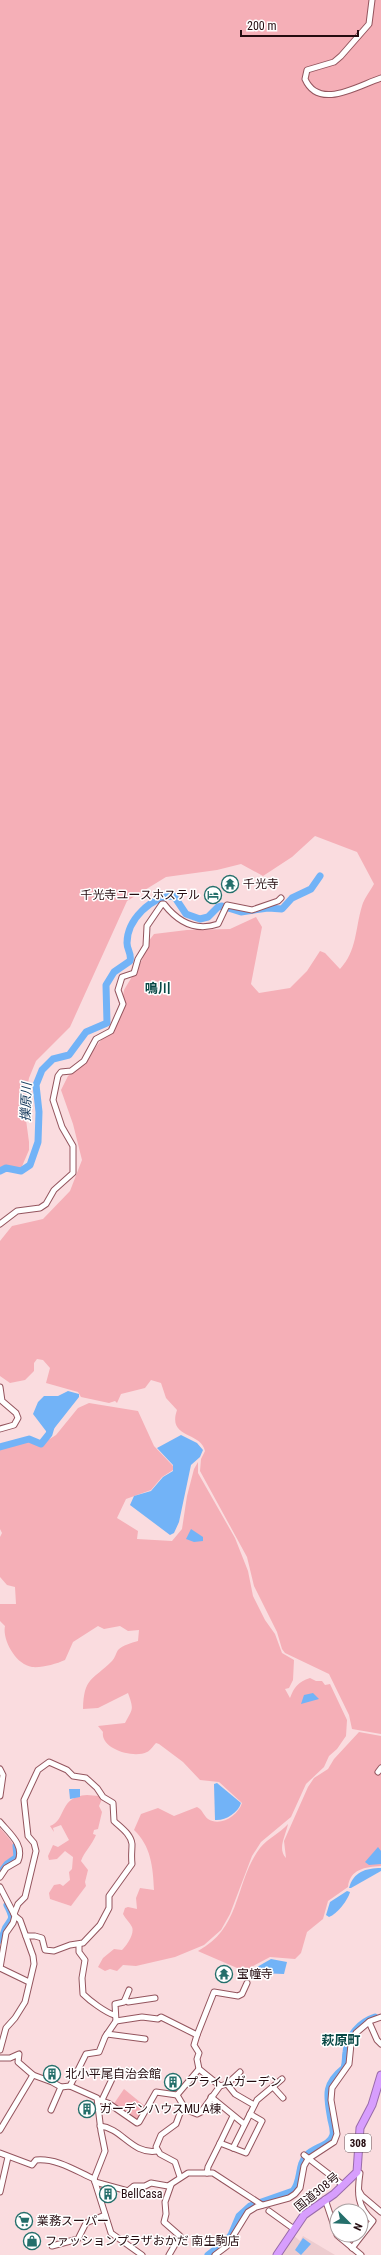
<svg xmlns="http://www.w3.org/2000/svg" width="381" height="2255" font-family="'Roboto Condensed','Noto Sans JP',sans-serif">
<rect width="100%" height="100%" fill="#fadcdf"/>
<polygon fill="#edcccf" points="292,2234 300,2241 303,2236 335,2255 278,2255"/>
<g fill="#f5afb7">
<path d="M0,0H381V1734L352,1729L349,1715L329,1674L285,1653L282,1649L277,1632L254,1586L247,1557L200,1471L201,1459L205,1451C201,1431 167,1439 177,1410L166,1398L161,1383L151,1380L145,1388L121,1394L117,1403L115,1401L109,1403L81,1397L78,1392L46,1383L50,1368L43,1360L37,1359L34,1363V1371L25,1380L10,1383L0,1376V1241L12,1226L43,1219L70,1191L82,1160L73,1124L61,1090L68,1076L83,1064L120,1015L124,990L142,960L148,942L154,934L187,930L230,929L256,917L262,927L251,984L259,993L290,988L307,971L320,951L325,953L340,969C357,951 355,929 362,906C364,899 370,891 374,884L357,852L315,836L292,857L263,876L241,864L217,870L166,877L127,901L70,1027L36,1061L29,1078L24,1105L29,1142V1150L20,1171H8L0,1168Z"/>
<path d="M89,1403L138,1411L154,1446L173,1466V1470L162,1477L151,1490L126,1499L117,1518L138,1531L137,1539L172,1541L182,1529L187,1496L194,1469L198,1462V1473L235,1538L248,1571L253,1596L265,1620L275,1634L282,1653L294,1660L293,1680L289,1688L285,1689L290,1698C294,1687 298,1682 310,1678L316,1681H322L325,1685L330,1684L347,1720L346,1736L337,1749L329,1756L324,1767L306,1784L291,1817L261,1842L252,1856L230,1914L221,1930L204,1945L175,1957L136,1966L123,1965L117,1971L110,1969L105,1971L98,1967L103,1958L114,1949L122,1950C126,1946 135,1934 132,1927C130,1923 125,1918 123,1914L125,1908L128,1907L137,1909L136,1898L140,1888L154,1890C153,1867 151,1846 134,1830L141,1814L158,1808L174,1816L197,1807C203,1810 203,1815 208,1819C220,1827 238,1816 242,1803L219,1782L200,1780L183,1762L159,1744L156,1743C153,1746 150,1751 147,1752C134,1759 100,1749 103,1732L98,1726L125,1723C133,1708 134,1710 128,1693L98,1708L83,1709C84,1677 92,1681 112,1661C115,1658 116,1653 118,1650C123,1645 131,1643 138,1641L139,1630L128,1631L120,1626L104,1629L98,1626L73,1642L65,1660C56,1664 42,1668 32,1667C16,1665 2,1640 5,1626L0,1621V1604H16L15,1587L7,1585L0,1577V1537L2,1533L0,1529V1449L27,1441L40,1445L56,1435L78,1408Z"/>
<path d="M359,1732L381,1736V1866C365,1867 350,1869 348,1887L328,1901L323,1919L307,1932L301,1953L295,1959L270,1957L244,1971L200,1952L198,1951C242,1928 234,1883 260,1848C268,1838 280,1833 288,1824C286,1835 277,1849 286,1858L284,1841L308,1787L314,1778L328,1769L334,1759Z"/>
<path d="M87,1795L99,1796L102,1799L99,1806L102,1812L98,1829L94,1830L93,1834L96,1835C92,1845 84,1852 81,1861L88,1870L85,1882L86,1886L71,1906L50,1899L49,1893L54,1885L60,1884L63,1886L70,1880L69,1872L72,1869L73,1857L65,1851L57,1859L49,1860L48,1856L53,1845L58,1847L69,1840L61,1825L53,1828L54,1832L50,1826C67,1820 58,1797 87,1795Z"/>
<path d="M0,1828C6,1835 21,1849 14,1858C10,1863 4,1865 0,1871Z"/>
<polygon points="124,2089 146,2107 138,2121 136,2121 113,2105"/>
</g>
<g fill="#72b3f7">
<polygon points="68,1391 79,1394 79,1397 49,1435 33,1414 38,1402 44,1396 58,1396"/>
<polygon points="181,1435 197,1443 203,1450 200,1457 191,1465 179,1522 174,1533 170,1535 130,1505 134,1496 151,1491 163,1477 173,1471 173,1465 157,1448"/>
<polygon points="191,1529 203,1537 203,1541 194,1542 186,1539"/>
<polygon points="313,1693 319,1699 301,1704 304,1695"/>
<path d="M217,1783L241,1803C238,1813 225,1821 215,1820L214,1784Z"/>
<polygon points="69,1789 80,1789 80,1797 70,1799"/>
<polygon points="378,1847 381,1851 381,1864 369,1865 365,1862"/>
<path d="M381,1868V1871L351,1888H349C353,1872 366,1868 381,1868Z"/>
<path d="M347,1891L350,1892C348,1900 337,1914 329,1917L326,1915L330,1902Z"/>
<polygon points="271,1959 287,1962 284,1974 257,1973 252,1970"/>
<polygon points="303,2238 311,2244 301,2255 295,2250"/>
</g>
<g fill="none" stroke-linecap="round" stroke-linejoin="round">
<g stroke="#72b3f7" stroke-width="7">
<path d="M0,1171L6,1168L21,1171L30,1165L38,1142L39,1112L36,1085L42,1070L53,1059L69,1055L86,1032L107,1023L106,985L114,972L130,961C132,954 127,950 127,943C127,920 151,896 174,896L186,914L200,919L208,917L218,907L222,906L241,912L268,908L282,909L292,898L311,889L320,876"/>
<polyline points="0,1447 29,1439 41,1444 49,1434 51,1427"/>
<polyline points="1,1872 7,1864 17,1857 16,1846"/>
<path d="M3,1941C3,1939 3,1934 4,1932C8,1918 17,1924 7,1905"/>
<path d="M208,2255L225,2242L231,2235L239,2216L250,2206L293,2191C302,2181 297,2165 307,2155C314,2147 330,2146 333,2135C334,2130 332,2124 331,2120C327,2096 323,2085 344,2068C346,2062 345,2058 346,2052C348,2036 359,2022 375,2017"/>
</g>
<g stroke="#94555e" stroke-width="7">
<g id="minor">
<path d="M372,0L369,24L341,56L334,62L307,70L305,79C319,111 359,85 381,78"/>
<path d="M0,1224L17,1211L40,1208L46,1204L54,1190L73,1173V1146L62,1127L53,1100L58,1076L61,1072L71,1071L84,1061L96,1039L111,1031L123,1004L118,990L122,977L134,973L138,959L146,946L147,926L162,904H164C178,922 195,932 218,924L227,905L252,910L278,901L281,898"/>
<polyline points="0,1387 2,1401 16,1413 18,1418 14,1425 0,1429"/>
<polyline points="0,1769 3,1775 0,1796"/>
<polyline points="378,1772 381,1768"/>
<path d="M0,1822C9,1833 25,1845 18,1861L6,1868L0,1877"/>
<polyline points="0,1887 15,1916 20,1920 33,1956 34,1964 25,2002 15,2018 6,2028 0,2050"/>
<path d="M14,1914L18,1904L25,1897L36,1851L34,1843L28,1836L24,1800L38,1770L49,1762L67,1770L73,1776L86,1778L97,1788L103,1797L113,1803L114,1821C120,1827 131,1834 132,1844C132,1851 131,1856 132,1864L109,1896V1908L100,1925L83,1943L70,1945L54,1951L45,1950L42,1938L35,1936H26"/>
<path d="M79,1945V1952L85,1960L82,1978L83,1994C90,2001 105,2012 114,2015"/>
<polyline points="0,1968 6,1933 13,1923 15,1916"/>
<polyline points="0,1968 29,1982"/>
<polyline points="125,2000 128,2002 155,1998"/>
<polyline points="116,2021 142,2017 158,2019 161,2017 197,2035 194,2045 199,2053 197,2059 199,2069 220,2086 227,2084 235,2094 254,2105"/>
<polyline points="369,2022 377,2040 381,2044"/>
<polyline points="107,2034 145,2039"/>
<polyline points="197,2035 214,1992 238,1996 242,1994 247,1983"/>
<polyline points="0,2058 10,2058 19,2054 18,2062 33,2075 52,2082 61,2087 70,2086 97,2098 101,2131 105,2151 94,2179"/>
<polyline points="227,2084 240,2072"/>
<polyline points="70,2086 86,2054 99,2052 105,2037 116,2021 115,2004 124,2002 129,1990"/>
<polyline points="273,2087 283,2098"/>
<polyline points="177,2095 183,2105 176,2124 161,2135 156,2147 160,2154 175,2162 180,2177"/>
<polyline points="211,2097 244,2124"/>
<polyline points="99,2100 108,2103 137,2123 139,2122 156,2092 177,2095 199,2069"/>
<polyline points="102,2100 112,2079"/>
<polyline points="182,2108 197,2114 201,2112 220,2086"/>
<polyline points="51,2110 61,2087"/>
<path d="M100,2126C122,2128 132,2155 157,2151"/>
<polyline points="0,2130 33,2075"/>
<polyline points="220,2143 233,2116"/>
<polyline points="233,2148 257,2100 282,2079"/>
<path d="M0,2153L32,2165L36,2160C57,2158 76,2171 94,2179L111,2233L142,2255"/>
<polyline points="304,2155 343,2185"/>
<polyline points="207,2173 208,2167 220,2143 246,2153 262,2121 250,2114"/>
<polyline points="95,2182 128,2191 134,2186 145,2186 151,2183 168,2186 188,2173 213,2173 262,2205"/>
<polyline points="359,2191 362,2196 381,2212"/>
<polyline points="0,2192 8,2157"/>
<polyline points="325,2199 337,2235 361,2255"/>
<polyline points="269,2211 294,2229"/>
<polyline points="52,2246 78,2239 86,2223 105,2215"/>
<path d="M352,2248L373,2221C357,2207 357,2193 360,2173L357,2172"/>
<polyline points="169,2255 180,2236 164,2222 166,2214 165,2202 171,2185"/>
<polyline points="215,2255 227,2246 248,2212 256,2207 289,2198 295,2194 300,2188 304,2166 308,2159 334,2142 337,2134 331,2100 332,2088 349,2064 351,2044 356,2033 370,2021 381,2017"/>
</g>
</g>
<g stroke="#996baa" stroke-width="9">
<polyline id="highway" points="277,2255 304,2215 334,2194 357,2172 360,2128 372,2105 381,2075"/>
</g>
<use href="#minor" stroke="#fff" stroke-width="5"/>
<use href="#highway" stroke="#d79efd" stroke-width="7"/>
</g>
<defs>
<g id="temple-ring" transform="scale(0.9)"><circle r="9.5" fill="#fff" stroke="#246f6b" stroke-width="1.5"/><path d="M0-6L5-2H3V0L6.5 2.5H4V6H1.5V3h-3V6H-4V2.5H-6.5L-3 0V-2H-5Z" fill="#246f6b"/></g>
<g id="hotel-ring" transform="scale(0.9)"><circle r="9.5" fill="#fff" stroke="#246f6b" stroke-width="1.5"/><path d="M-6-4.5h1.5V1H6V5H4.5V3h-9V5H-6ZM-4 0a1.8 1.8 0 1 1 3.6 0ZM.5 0V-2.5h3Q6-2.5 6 0Z" fill="#246f6b"/></g>
<g id="building-ring" transform="scale(0.9)"><circle r="9.5" fill="#fff" stroke="#246f6b" stroke-width="1.5"/><path d="M-4-6H4V6H1V3H-1V6H-4ZM-2.5-4.3h1.7v1.8h-1.7ZM.8-4.3h1.7v1.8H.8ZM-2.5-1h1.7V.8h-1.7ZM.8-1h1.7V.8H.8Z" fill="#246f6b"/></g>
<g id="supermarket-ring" transform="scale(0.9)"><circle r="9.5" fill="#fff" stroke="#246f6b" stroke-width="1.5"/><path d="M-6-5.5h2.5l.6 2H6L4.5 2H-2.5L-4.4-4H-6ZM-1.5 3.2a1.3 1.3 0 1 0 .1 0ZM3 3.2a1.3 1.3 0 1 0 .1 0Z" fill="#246f6b"/></g>
<g id="shop-ring" transform="scale(0.9)"><circle r="9.5" fill="#fff" stroke="#246f6b" stroke-width="1.5"/><path d="M-5-2.5h2.3a2.7 3.5 0 0 1 5.4 0H5L5.5 6h-11ZM-1.5-2.5h3a1.5 2.3 0 0 0-3 0Z" fill="#246f6b"/></g>
</defs>
<g fill-rule="evenodd">
<use href="#temple-ring" x="230" y="884"/>
<use href="#hotel-ring" x="213" y="895"/>
<use href="#temple-ring" x="224" y="1974"/>
<use href="#building-ring" x="52" y="2074"/>
<use href="#building-ring" x="173" y="2082"/>
<use href="#building-ring" x="87" y="2109"/>
<use href="#building-ring" x="108" y="2194"/>
<use href="#supermarket-ring" x="24" y="2221"/>
<use href="#shop-ring" x="32" y="2241"/>
</g>
<g text-anchor="middle" dominant-baseline="central" stroke-width="3" stroke-linejoin="round" paint-order="stroke">
<rect fill="#fff" stroke="#665558" stroke-width="1" x="345" y="2134" width="26" height="18" rx="3"/>
<g font-size="11" font-weight="bold" fill="#250c10">
<text x="358" y="2143">308</text>
</g>
<g font-size="12" fill="#250c10" stroke="#fff" text-anchor="start">
<text x="243" y="884">千光寺</text>
<text x="200" y="895" text-anchor="end">千光寺ユースホステル</text>
<text x="237" y="1974">宝幢寺</text>
<text x="65" y="2074">北小平尾自治会館</text>
<text x="186" y="2082">プライムガーデン</text>
<text x="100" y="2109">ガーデンハウスMU A棟</text>
<text x="121" y="2194">BellCasa</text>
<text x="37" y="2221">業務スーパー</text>
<text x="45" y="2241">ファッションプラザおかだ 南生駒店</text>
</g>
<g font-size="12" fill="#250c10" stroke="#fff">
<text transform="translate(317 2192) rotate(-39)">国道308号</text>
</g>
<g font-size="13" font-weight="bold" fill="#0a4a47" stroke="#fff">
<text x="158" y="988">鳴川</text>
<text x="341" y="2040">萩原町</text>
</g>
<g font-size="13" font-style="italic" fill="#1d3f61" stroke="#fff">
<text transform="translate(26 1102) rotate(-88)">擽原川</text>
</g>
</g>
<g transform="translate(349 2223) rotate(114)"><circle r="19" fill="#ffffff" stroke="#a89e9f"/>
<path d="M0-3L7 15L0 10L-7 15Z" fill="#246f6b"/>
<text y="-6" font-size="11" font-weight="bold" text-anchor="middle" fill="#250c10">N</text>
</g>
<path d="M241 30v6h117v-6" fill="none" stroke="#250c10" stroke-width="2"/>
<text x="247" y="30" font-size="12" fill="#250c10" stroke="#ffffff" stroke-width="3" paint-order="stroke">200 m</text>
</svg>
